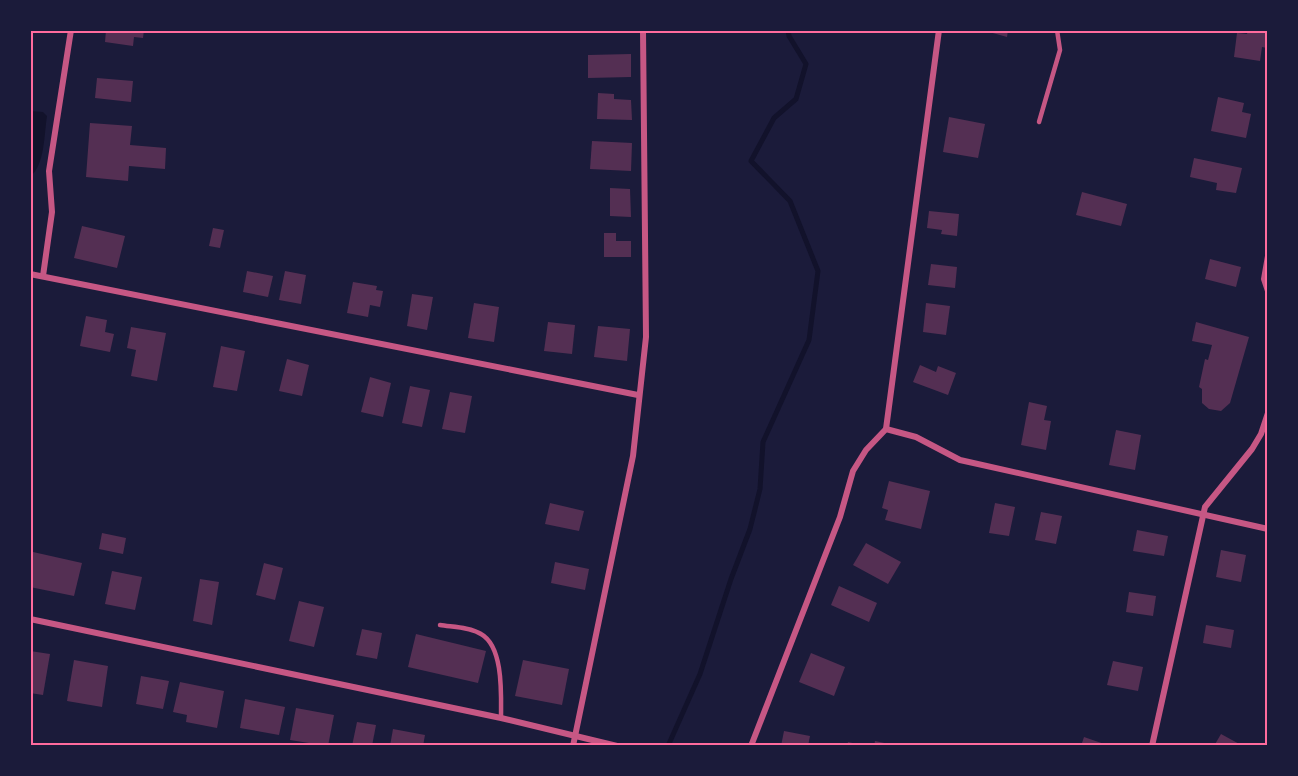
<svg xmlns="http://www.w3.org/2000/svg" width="1298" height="776" font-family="'Roboto Condensed',sans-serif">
<rect width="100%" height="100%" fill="#1b1b3a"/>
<path fill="#12122b" d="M30,111L43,112L47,116C44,135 45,165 30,177Z"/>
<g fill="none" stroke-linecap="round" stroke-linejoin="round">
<polyline stroke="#12122b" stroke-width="5" points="668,746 700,674 731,579 750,529 760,489 763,442 809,340 818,271 790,201 751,161 774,118 796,99 806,64 789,36 788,30"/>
</g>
<g fill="#542f53">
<polygon points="106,30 144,30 143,38 134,37 133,46 105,42"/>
<polygon points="982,30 1008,30 1007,37"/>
<polygon points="1248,30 1268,32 1267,48 1262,47 1260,61 1234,57 1237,33 1247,34"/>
<polygon points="631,54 631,77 588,78 588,55"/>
<polygon points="97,78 133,81 131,102 95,98"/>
<polygon points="598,93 614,94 614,99 631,100 632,120 597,119"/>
<polygon points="1218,97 1244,103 1242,112 1251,114 1246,138 1211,131"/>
<polygon points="949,117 985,124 978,158 943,152"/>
<polygon points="90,123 132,126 130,145 166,148 165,169 129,166 128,181 86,177"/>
<polygon points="592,141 632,143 631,171 590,169"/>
<polygon points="1194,158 1242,168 1236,193 1216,190 1217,183 1190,177"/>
<polygon points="610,188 630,189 631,217 610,216"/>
<polygon points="1082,192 1127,204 1121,226 1076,215"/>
<polygon points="929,211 959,214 957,236 941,234 942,230 927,228"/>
<polygon points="82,226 125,236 117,268 74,258"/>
<polygon points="213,228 224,230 220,248 209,246"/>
<polygon points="604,233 616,233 616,241 631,241 631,257 604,257"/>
<polygon points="1210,259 1241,267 1236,287 1205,279"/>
<polygon points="931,264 957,267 955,288 928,285"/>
<polygon points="247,271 273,276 268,297 243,292"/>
<polygon points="285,271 306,275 301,304 279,300"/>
<polygon points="353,282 377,286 376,290 383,291 380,307 370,305 368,317 347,313"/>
<polygon points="412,294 433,297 427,330 407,326"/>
<polygon points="474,303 499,307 494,342 468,338"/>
<polygon points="926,303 950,306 946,335 923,332"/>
<polygon points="86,316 107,320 105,332 114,334 110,352 80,346"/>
<polygon points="548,322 575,325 572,354 544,351"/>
<polygon points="1196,322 1249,337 1230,403 1221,411 1209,409 1202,403 1202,389 1199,387 1205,359 1208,360 1212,345 1192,341"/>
<polygon points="598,326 630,329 627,361 594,357"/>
<polygon points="131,327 166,333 157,381 131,376 136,350 127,348"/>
<polygon points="221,346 245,351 237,391 213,387"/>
<polygon points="287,359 309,365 302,396 279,391"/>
<polygon points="920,365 936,372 938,366 956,373 948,395 913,382"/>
<polygon points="370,377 391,383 383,417 361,412"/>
<polygon points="410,386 430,390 422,427 402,423"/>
<polygon points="450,392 472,396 465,433 442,429"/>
<polygon points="1029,402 1047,406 1044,420 1051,421 1046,450 1021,445"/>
<polygon points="1116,430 1141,435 1135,470 1109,465"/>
<polygon points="889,481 930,491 921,529 885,520 888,510 882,508"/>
<polygon points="550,503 584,511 579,531 545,524"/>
<polygon points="995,503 1015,507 1009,536 989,533"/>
<polygon points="1041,512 1062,516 1056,544 1035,540"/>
<polygon points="1137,530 1168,536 1164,556 1133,551"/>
<polygon points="102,533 126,538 123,554 99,549"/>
<polygon points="866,543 901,562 888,584 853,565"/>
<polygon points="1221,550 1246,555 1241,582 1216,577"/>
<polygon points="33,552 82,563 74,596 30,587 30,566"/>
<polygon points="555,562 589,569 585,590 551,583"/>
<polygon points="264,563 283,568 275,600 256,595"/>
<polygon points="112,571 142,577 135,610 105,604"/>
<polygon points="200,579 219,582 212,625 193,621"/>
<polygon points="839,586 877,603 869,622 831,605"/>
<polygon points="1129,592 1156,596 1153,616 1126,612"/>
<polygon points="299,601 324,607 314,647 289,641"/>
<polygon points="1206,625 1234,630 1231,648 1203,643"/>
<polygon points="362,629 382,633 377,659 356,655"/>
<polygon points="416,634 486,651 478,683 408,667"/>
<polygon points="30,651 50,654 43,695 30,693"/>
<polygon points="811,653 845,667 834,696 799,682"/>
<polygon points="74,660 108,666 102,707 67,701"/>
<polygon points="523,660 569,669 562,705 515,696"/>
<polygon points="1113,661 1143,667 1138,691 1107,685"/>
<polygon points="141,676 169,681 163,709 136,704"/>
<polygon points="180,682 224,691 217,728 186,722 187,715 173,712"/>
<polygon points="245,699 285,707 279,735 240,728"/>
<polygon points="296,708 334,715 328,746 290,740"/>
<polygon points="357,722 376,725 372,746 352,746"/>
<polygon points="393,729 425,735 423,746 390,746"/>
<polygon points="784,731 810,736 808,746 781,746"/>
<polygon points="1221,734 1243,746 1214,746"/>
<polygon points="1084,737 1110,746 1081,746"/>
<polygon points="875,741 894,745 894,746 874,746"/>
<polygon points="848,742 862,745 862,746 847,746"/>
</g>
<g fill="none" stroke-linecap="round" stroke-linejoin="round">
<g stroke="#c65784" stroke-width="4.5">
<polyline points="1039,122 1060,50 1057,30"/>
<path d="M440,625C452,627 470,627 481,634C504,647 501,696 501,718"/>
</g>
<g stroke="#c65784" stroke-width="6">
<polyline points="1268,256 1264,279 1268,291"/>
<polyline points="30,274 638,395"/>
<polyline points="43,276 52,212 49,171 71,30"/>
<polyline points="886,429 916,437 960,460 1268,529"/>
<polyline points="30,619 501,718 617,746"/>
<polyline points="573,746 633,456 646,337 643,30"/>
<polyline points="751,746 840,517 853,471 866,450 886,429 939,30"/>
<polyline points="1152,746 1205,507 1252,449 1261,434 1268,413"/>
</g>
</g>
<rect width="1298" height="776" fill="none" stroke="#1b1b3a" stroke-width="63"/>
<rect x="32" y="32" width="1234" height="712" fill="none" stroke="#ff6b9d" stroke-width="2"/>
</svg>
